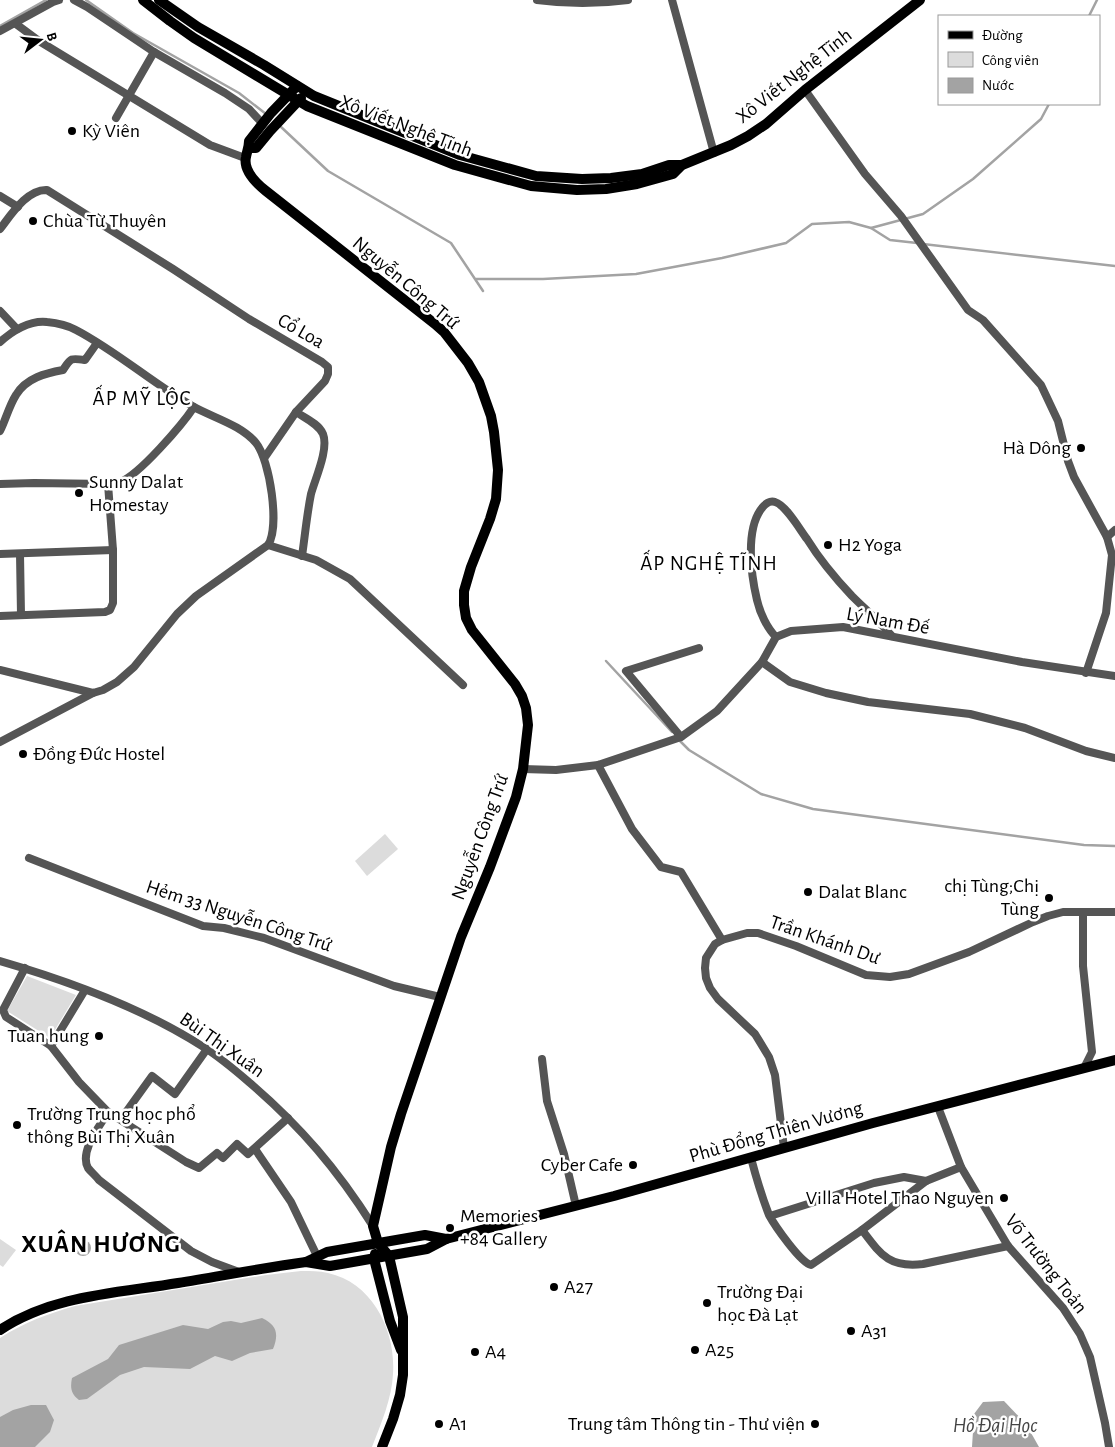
<svg xmlns="http://www.w3.org/2000/svg" width="1115" height="1447" font-family="'Alegreya Sans',sans-serif">
<rect width="100%" height="100%" fill="#fff"/>
<g fill="#dcdcdc">
<polygon points="385,834 398,849 367,876 355,861"/>
<polygon points="27,976 76,995 50,1038 7,1011"/>
<polygon points="0,1239 16,1250 3,1267 0,1265"/>
<path d="M301,1271C311,1271 319,1271 328,1273C373,1283 396,1331 393,1374C392,1398 381,1424 372,1447H0V1338C25,1322 47,1314 75,1306L266,1275Z"/>
</g>
<g fill="#a3a3a3">
<circle cx="83" cy="1248" r="8"/>
<path d="M262,1318C277,1325 279,1334 273,1349L250,1353L232,1361L215,1356L190,1369L144,1367L120,1375L87,1399L79,1400C71,1394 70,1388 72,1378L108,1359L119,1345L183,1325L208,1329L223,1322L231,1321L241,1323Z"/>
<polygon points="1004,1401 1026,1424 1039,1447 972,1447 974,1414 983,1402"/>
<polygon points="31,1405 46,1405 54,1420 50,1432 35,1447 0,1447 0,1417 13,1410"/>
</g>
<g fill="none" stroke-linecap="round" stroke-linejoin="round">
<g stroke="#a3a3a3" stroke-width="2.5">
<polyline points="86,0 133,33 239,93 266,114"/>
<polyline points="1089,16 1097,0"/>
<polyline points="0,26 46,0"/>
<polyline points="280,126 328,171 451,243 483,291"/>
<polyline points="871,228 923,214 973,179 1041,119 1049,104"/>
<polyline points="923,244 1115,266"/>
<polyline points="476,279 543,279 636,274 722,258 786,243 812,224 849,222 871,228 890,240 917,243"/>
<polyline points="606,661 672,732"/>
<polyline points="680,741 689,750 761,794 813,809 1084,845 1115,846"/>
</g>
<g stroke="#555" stroke-width="8">
<polyline points="74,0 87,7 154,52 225,93 249,109 262,123"/>
<path d="M537,0C567,4 598,4 628,0"/>
<polyline points="672,0 714,153"/>
<polyline points="16,24 39,41 210,145 245,158"/>
<polyline points="0,31 53,2 59,0"/>
<polyline points="805,90 865,174 901,216 968,310 983,320 1041,385 1058,421 1068,461 1074,477 1107,537 1112,555 1106,613 1086,673"/>
<polyline points="116,118 154,52"/>
<polyline points="0,196 18,207"/>
<path d="M0,229C11,215 27,189 47,190L173,269L249,319L322,362L328,367V374L325,381L296,412L265,457"/>
<polyline points="0,311 17,329"/>
<path d="M0,342C12,331 30,320 47,322C58,323 67,325 76,330C118,352 153,384 194,407C214,418 241,425 256,443C270,460 280,527 268,545L196,596L177,614L134,667L117,682L103,690L93,693L0,670"/>
<path d="M296,412C305,418 319,424 323,434C329,449 315,479 311,494C307,514 305,535 302,556"/>
<path d="M0,431C6,419 9,406 16,395C26,378 46,373 63,370C71,358 70,358 85,360L97,343"/>
<path d="M0,484L34,483L108,484C112,483 117,483 120,482C139,475 182,425 194,407"/>
<polyline points="1107,537 1115,530"/>
<polyline points="268,545 316,560 350,579 463,685"/>
<polyline points="0,554 113,550"/>
<polyline points="20,554 21,615"/>
<polyline points="0,616 105,612 110,610 113,603 113,550 108,484"/>
<path d="M776,637C767,628 760,613 757,600C751,575 745,529 762,508C765,504 770,500 775,502C786,505 800,530 807,539C820,560 835,578 852,596C865,609 880,622 892,636"/>
<polyline points="762,662 790,682 826,693 868,702 970,714 1025,728 1086,751 1115,758"/>
<polyline points="681,737 626,671 699,648"/>
<polyline points="0,742 93,693"/>
<polyline points="598,765 632,829 661,867 681,872 722,940"/>
<polyline points="523,769 556,770 598,765 681,737 717,711 762,662 776,637 791,631 843,627 1022,662 1115,676"/>
<polyline points="29,858 203,926 224,928 264,938 394,986 440,997"/>
<polyline points="1083,913 1083,966 1092,1052 1084,1068"/>
<path d="M0,961C69,981 145,1009 205,1048C221,1058 236,1071 250,1083C301,1127 337,1169 373,1226"/>
<path d="M25,968L3,1010L6,1017L51,1046L79,1082L108,1112C100,1126 79,1151 88,1168C91,1172 96,1176 99,1180L191,1251L212,1262L239,1272"/>
<polyline points="51,1046 85,990"/>
<polyline points="542,1059 547,1101 564,1154 576,1206"/>
<polyline points="938,1107 961,1167 1008,1246 1063,1308 1080,1334 1090,1357 1105,1423 1109,1447"/>
<polyline points="108,1112 186,1162 199,1168 217,1153 223,1158 237,1144 248,1154 288,1118"/>
<polyline points="121,1119 152,1076 175,1094 207,1049"/>
<polyline points="784,1148 775,1075 769,1057 755,1034 718,999 710,988 706,978 705,968 706,958 715,944 722,940 747,933 758,933 796,946 866,975 890,977 909,974 969,952 1033,922 1048,916 1063,912 1115,912"/>
<polyline points="255,1149 291,1202 317,1256"/>
<path d="M751,1158C756,1177 762,1197 769,1215C775,1226 800,1262 811,1265L862,1230L926,1181L961,1167"/>
<polyline points="770,1216 874,1183 904,1177 926,1181"/>
<path d="M862,1230C881,1255 889,1268 923,1264L1008,1246"/>
</g>
<g stroke="#000" stroke-width="10">
<polyline points="143,0 170,21 194,38 307,106 455,165 531,186 577,190 606,189 637,184 673,174 682,165 731,145 748,136 766,124 805,90 920,0"/>
<polyline points="159,0 198,27 264,65 314,96 460,155 536,176 582,179 611,178 642,174 669,165 682,165"/>
<path d="M297,86L271,113L249,141C249,147 247,151 246,157C243,170 256,183 266,191L435,324L444,332L468,363L479,382L491,416L494,432L498,470L496,499L490,519L471,567L464,591V605L466,618L472,630L515,684L522,696L526,708L528,725L523,769L516,797L490,867L461,937L401,1114L391,1147L373,1226L378,1243L389,1256L403,1317V1375L400,1395L393,1419L382,1447"/>
<polyline points="249,148 256,148 270,131 301,98"/>
<polyline points="375,1254 374,1259 390,1321 401,1350"/>
<polyline points="306,1262 327,1252 425,1235 446,1239"/>
<path d="M0,1330C52,1295 119,1293 178,1283C221,1276 263,1268 306,1262L330,1266L427,1249L446,1239L614,1196L873,1123L1115,1060"/>
</g>
</g>
<g fill="#000" stroke="#fff" stroke-width="2">
<circle cx="72" cy="131" r="5"/>
<circle cx="33" cy="221" r="5"/>
<circle cx="1081" cy="448" r="5"/>
<circle cx="79" cy="493" r="5"/>
<circle cx="828" cy="545" r="5"/>
<circle cx="23" cy="754" r="5"/>
<circle cx="808" cy="892" r="5"/>
<circle cx="1049" cy="898" r="5"/>
<circle cx="99" cy="1036" r="5"/>
<circle cx="17" cy="1125" r="5"/>
<circle cx="633" cy="1165" r="5"/>
<circle cx="1004" cy="1198" r="5"/>
<circle cx="450" cy="1228" r="5"/>
<circle cx="554" cy="1287" r="5"/>
<circle cx="707" cy="1303" r="5"/>
<circle cx="851" cy="1331" r="5"/>
<circle cx="695" cy="1350" r="5"/>
<circle cx="475" cy="1352" r="5"/>
<circle cx="439" cy="1424" r="5"/>
<circle cx="815" cy="1424" r="5"/>
</g>
<g text-anchor="middle" dominant-baseline="central" stroke-width="5" stroke-linejoin="round" paint-order="stroke">
<g font-size="20" fill="#000" stroke="#fff">
<text transform="translate(794 76) rotate(-38)">Xô Viết Nghệ Tĩnh</text>
<text transform="translate(406 126) rotate(21)">Xô Viết Nghệ Tĩnh</text>
<text transform="translate(406 283) rotate(40)">Nguyễn Công Trứ</text>
<text transform="translate(301 331) rotate(30)">Cổ Loa</text>
<text transform="translate(888 621) rotate(10)">Lý Nam Đế</text>
<text transform="translate(480 837) rotate(-70)">Nguyễn Công Trứ</text>
<text transform="translate(239 916) rotate(18)">Hẻm 33 Nguyễn Công Trứ</text>
<text transform="translate(825 940) rotate(19)">Trần Khánh Dư</text>
<text transform="translate(222 1045) rotate(35)">Bùi Thị Xuân</text>
<text transform="translate(776 1132) rotate(-16)">Phù Đổng Thiên Vương</text>
<text transform="translate(1046 1264) rotate(52)">Võ Trường Toản</text>
</g>
<g font-size="20" fill="#000" stroke="#fff" text-anchor="start">
<text x="82" y="131">Kỳ Viên</text>
<text x="43" y="221">Chùa Từ Thuyên</text>
<text x="1071" y="448" text-anchor="end">Hà Dông</text>
<text x="89" y="482">Sunny Dalat<tspan x="89" dy="23">Homestay</tspan></text>
<text x="838" y="545">H2 Yoga</text>
<text x="33" y="754">Đồng Đức Hostel</text>
<text x="1039" y="886" text-anchor="end">chị Tùng;Chị<tspan x="1039" dy="23">Tùng</tspan></text>
<text x="818" y="892">Dalat Blanc</text>
<text x="89" y="1036" text-anchor="end">Tuan hung</text>
<text x="27" y="1114">Trường Trung học phổ<tspan x="27" dy="23">thông Bùi Thị Xuân</tspan></text>
<text x="623" y="1165" text-anchor="end">Cyber Cafe</text>
<text x="994" y="1198" text-anchor="end">Villa Hotel Thao Nguyen</text>
<text x="460" y="1216">Memories<tspan x="460" dy="23">+84 Gallery</tspan></text>
<text x="564" y="1287">A27</text>
<text x="717" y="1292">Trường Đại<tspan x="717" dy="23">học Đà Lạt</tspan></text>
<text x="861" y="1331">A31</text>
<text x="705" y="1350">A25</text>
<text x="485" y="1352">A4</text>
<text x="449" y="1424">A1</text>
<text x="805" y="1424" text-anchor="end">Trung tâm Thông tin - Thư viện</text>
</g>
<g font-size="21" letter-spacing="1" fill="#000" stroke="#fff">
<text x="142" y="398">ẤP MỸ LỘC</text>
<text x="709" y="563">ẤP NGHỆ TĨNH</text>
</g>
<g font-size="21" font-style="italic" fill="#444" stroke="#fff">
<text x="995" y="1425">Hồ Đại Học</text>
</g>
<g font-size="25" font-weight="bold" letter-spacing="1" fill="#000" stroke="#fff">
<text x="101" y="1244">XUÂN HƯƠNG</text>
</g>
</g>
<rect x="938" y="15" width="162" height="90" fill="#ffffff" stroke="#999999"/>
<rect x="948" y="31" width="25" height="8" fill="#000000" stroke="#999999"/>
<text x="982" y="40" font-size="15" fill="#000000">Đường</text>
<rect x="948" y="52" width="25" height="15" fill="#dcdcdc" stroke="#999999"/>
<text x="982" y="65" font-size="15" fill="#000000">Công viên</text>
<rect x="948" y="78" width="25" height="15" fill="#a3a3a3" stroke="#999999"/>
<text x="982" y="90" font-size="15" fill="#000000">Nước</text>
<g transform="translate(40 40) rotate(74)" stroke="#ffffff" stroke-width="4" paint-order="stroke">
<path d="M0-4L9 19L0 12L-9 19Z" fill="#000000"/>
<text y="-8" font-size="14" font-weight="bold" text-anchor="middle" fill="#000000">B</text>
</g>
</svg>
